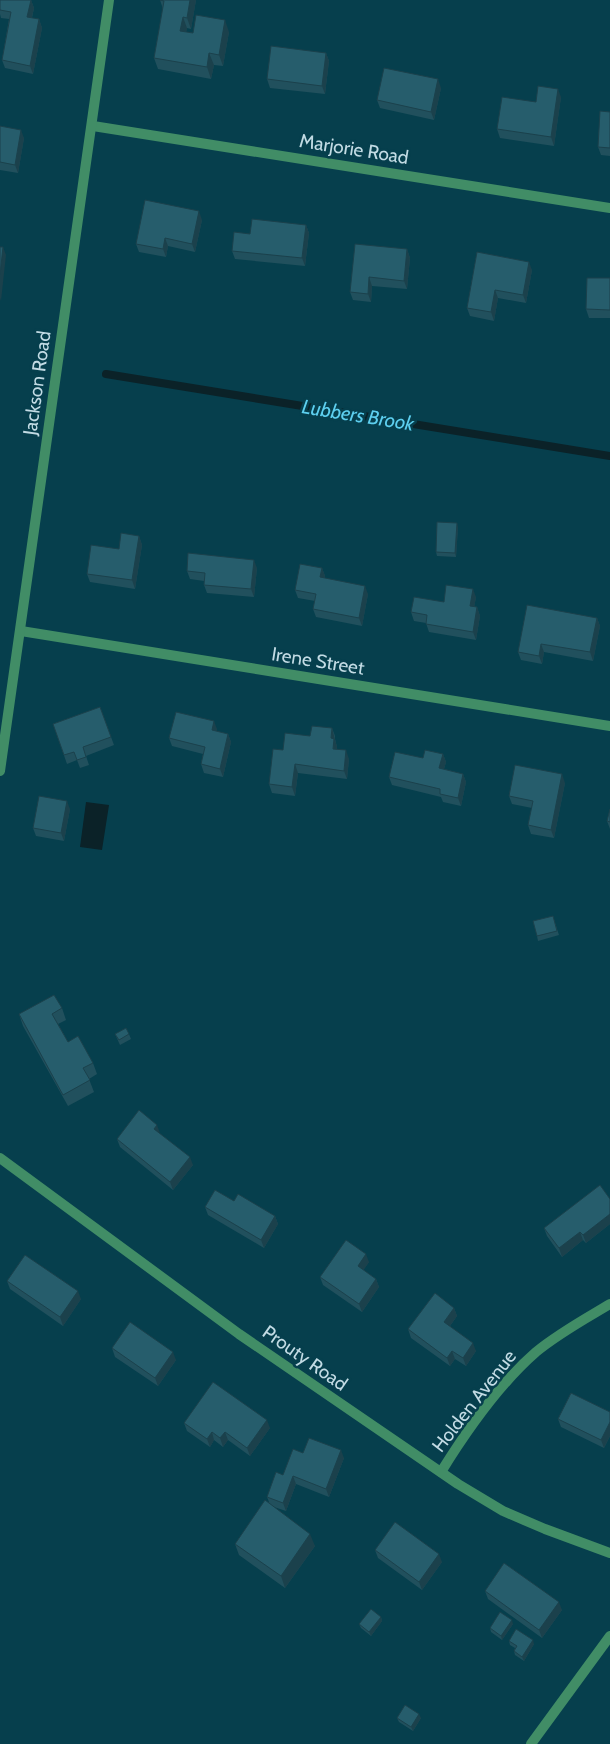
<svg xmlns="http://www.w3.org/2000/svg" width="610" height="1744" font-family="Cabin,sans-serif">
<rect width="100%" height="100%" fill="#063f4d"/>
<polygon fill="#0b2228" points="86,802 109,805 102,850 80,847"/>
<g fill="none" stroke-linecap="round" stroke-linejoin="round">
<polyline stroke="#0b2228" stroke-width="8" points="106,374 610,456"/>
<g stroke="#418d66" stroke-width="10">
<polyline points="93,126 610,208"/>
<polyline points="21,631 610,726"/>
<polyline points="0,771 109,0"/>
<path d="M441,1472C467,1430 498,1385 536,1352C559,1333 585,1319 610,1304"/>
<polyline points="531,1744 610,1636"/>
</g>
<polyline stroke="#418d66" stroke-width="10" points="0,1158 239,1334 458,1484 503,1511 545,1529 610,1553"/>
</g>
<g fill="#21505d">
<polygon points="0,0 31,0 34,8 32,18 39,19 42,28 33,74 5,68 2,60 9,19 1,18 0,14"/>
<polygon points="160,0 196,0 191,29 187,28 186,32 193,33 229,32 223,66 214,65 211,79 158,69 154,58 163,9"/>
<polygon points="326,53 329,61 325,94 270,88 267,79"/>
<polygon points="441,88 434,120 380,108 377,100"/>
<polygon points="561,97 554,146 500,138 497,129 536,102"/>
<polygon points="610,112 610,156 601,155 598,147"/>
<polygon points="0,126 24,138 18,173 0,170"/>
<polygon points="202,220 195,252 168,246 166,257 139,252 136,244"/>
<polygon points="306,225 309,233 305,266 235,259 232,251 250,234"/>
<polygon points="407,249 410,258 407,289 372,286 371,302 353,300 350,292"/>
<polygon points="477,252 532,270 526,303 498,298 494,321 470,316 467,308"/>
<polygon points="610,278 610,318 589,318 586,309"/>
<polygon points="458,527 456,557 437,556 436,552"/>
<polygon points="139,536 142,545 135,589 90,582 87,574 119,549"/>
<polygon points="257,568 254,597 207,593 204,585 204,581 190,579 187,571"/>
<polygon points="322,568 325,576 325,578 368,594 362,626 316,617 313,609 315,601 298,598 295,590"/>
<polygon points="476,597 474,607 477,607 480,616 476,640 429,632 426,623 414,621 411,612 444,602"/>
<polygon points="597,618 600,626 593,661 544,652 542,664 521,660 518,652"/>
<polygon points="100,707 114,745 86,756 89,765 80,768 77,760 67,764 53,724"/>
<polygon points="332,728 335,736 335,739 337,747 337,749 349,759 347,779 298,773 295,796 272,793 269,784 283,750 310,736"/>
<polygon points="217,729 216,731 228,734 231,742 223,777 204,773 201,764 203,754 172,746 169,738"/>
<polygon points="443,754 446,762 444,769 463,774 466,782 461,806 443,802 441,797 392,785 389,777 423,758"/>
<polygon points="565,783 554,838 531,834 528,825 532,808 512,804 509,796"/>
<polygon points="70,809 64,841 36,836 33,828"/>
<polygon points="610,809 610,829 607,821"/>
<polygon points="554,920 559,935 538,941 537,936"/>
<polygon points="62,1008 66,1020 58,1024 68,1042 93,1063 97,1074 89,1079 94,1092 68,1106 23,1026 19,1014"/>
<polygon points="115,1034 129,1034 131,1039 120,1045"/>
<polygon points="117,1139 193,1165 173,1190 120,1147"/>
<polygon points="610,1199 610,1224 586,1243 583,1240 562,1257 547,1236 544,1228"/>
<polygon points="234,1201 275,1216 278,1224 264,1248 208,1215 205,1207"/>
<polygon points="369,1262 363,1270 376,1279 379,1287 362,1312 323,1285 320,1277"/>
<polygon points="7,1281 81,1299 63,1326 10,1289"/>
<polygon points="454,1308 457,1316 450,1326 476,1351 466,1366 455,1359 450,1366 411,1338 408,1329"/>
<polygon points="112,1348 176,1360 158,1386 115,1357"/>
<polygon points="610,1412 610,1436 604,1448 561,1427 558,1419"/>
<polygon points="184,1423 270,1428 250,1456 228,1440 223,1447 214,1440 210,1447 187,1431"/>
<polygon points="303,1453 344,1458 329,1497 296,1484 286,1511 274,1507 315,1546 285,1588 239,1555 235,1544 269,1502 267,1497 283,1475"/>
<polygon points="375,1550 442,1562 422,1590 378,1558"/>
<polygon points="485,1591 562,1610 542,1638 488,1599"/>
<polygon points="381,1617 382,1621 371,1636 361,1628 359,1624"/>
<polygon points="513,1624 502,1640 491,1632 490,1628"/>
<polygon points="509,1641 534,1644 524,1661 515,1655 514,1651 515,1648 510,1645"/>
<polygon points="397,1718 421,1718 413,1731 399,1722"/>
</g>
<g fill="#1b414c">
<polygon points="31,0 34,8 30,25 27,17"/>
<polygon points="190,0 196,0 191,29 187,18"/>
<polygon points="183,17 187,28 185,42 180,31"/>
<polygon points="39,19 42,28 33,74 30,66"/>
<polygon points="225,20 229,32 223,66 219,55"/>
<polygon points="209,53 214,65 211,79 207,67"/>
<polygon points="326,53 329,61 325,94 322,86"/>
<polygon points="438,79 441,88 434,120 431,112"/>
<polygon points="558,89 561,97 554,146 551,137"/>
<polygon points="21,130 24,138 18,173 15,165"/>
<polygon points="199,211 202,220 195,252 192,244"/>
<polygon points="306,225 309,233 305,266 302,258"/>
<polygon points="165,238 168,246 166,257 163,249"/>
<polygon points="3,247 6,255 1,301 0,298 0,275"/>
<polygon points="407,249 410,258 407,289 404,281"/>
<polygon points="529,262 532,270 526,303 523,295"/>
<polygon points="369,277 372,286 371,302 368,294"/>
<polygon points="495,290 498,298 494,321 491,312"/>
<polygon points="457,523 458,527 456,557 455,553"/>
<polygon points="139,536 142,545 135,589 132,580"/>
<polygon points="254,560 257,568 254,597 251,589"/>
<polygon points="322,568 325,576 323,586 320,577"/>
<polygon points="365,586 368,594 362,626 359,618"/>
<polygon points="473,589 476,597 473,614 470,606"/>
<polygon points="477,607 480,616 476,640 473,632"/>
<polygon points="597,618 600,626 593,661 590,652"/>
<polygon points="541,644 544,652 542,664 539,656"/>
<polygon points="214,721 217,729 215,738 212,730"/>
<polygon points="332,728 337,747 336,757 331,738"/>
<polygon points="228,734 231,742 223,777 220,769"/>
<polygon points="346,750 349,759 347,779 344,771"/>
<polygon points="443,754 446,762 442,777 439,768"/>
<polygon points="295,764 298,773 295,796 292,787"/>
<polygon points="463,774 466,782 461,806 458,798"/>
<polygon points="562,774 565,783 554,838 551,830"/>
<polygon points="67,801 70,809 64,841 61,833"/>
<polygon points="157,1125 160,1133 154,1129"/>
<polygon points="190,1157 193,1165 173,1190 170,1182"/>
<polygon points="610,1214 610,1224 586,1243 583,1235"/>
<polygon points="275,1216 278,1224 264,1248 261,1240"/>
<polygon points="580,1232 583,1240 562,1257 559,1248"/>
<polygon points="366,1254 369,1262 361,1274 358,1266"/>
<polygon points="376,1279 379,1287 362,1312 359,1304"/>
<polygon points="78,1291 81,1299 63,1326 60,1317"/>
<polygon points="454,1308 457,1316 447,1330 444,1322"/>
<polygon points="473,1343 476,1351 466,1366 463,1358"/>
<polygon points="452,1351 455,1359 450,1366 447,1358"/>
<polygon points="173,1352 176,1360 158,1386 155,1378"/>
<polygon points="267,1420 270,1428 250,1456 247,1448"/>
<polygon points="610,1422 610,1436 604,1448 601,1440"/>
<polygon points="212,1432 214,1440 210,1447 207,1439"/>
<polygon points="225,1432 228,1440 223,1447 220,1438"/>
<polygon points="341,1450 344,1458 329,1497 326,1489"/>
<polygon points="293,1476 296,1484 286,1511 283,1503"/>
<polygon points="310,1534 315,1546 285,1588 281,1576"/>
<polygon points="439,1554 442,1562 422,1590 419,1582"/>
<polygon points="559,1602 562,1610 542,1638 539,1630"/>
<polygon points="381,1617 382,1621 371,1636 369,1632"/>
<polygon points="512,1620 513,1624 502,1640 501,1636"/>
<polygon points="533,1640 534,1644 524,1661 522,1657"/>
<polygon points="419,1714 421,1718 413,1731 411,1727"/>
</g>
<g fill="#265d6c" stroke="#1b414c">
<polygon points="0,0 31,0 27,17 39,19 30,66 2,60 11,12 0,10"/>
<polygon points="160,0 190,0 187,18 183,17 180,31 193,33 196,15 225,20 219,55 209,53 207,67 154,58 164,1"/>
<polygon points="271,46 326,53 322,86 267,79"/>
<polygon points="384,68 438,79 431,112 377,100"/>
<polygon points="538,86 558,89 551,137 497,129 502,97 536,102"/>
<polygon points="600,111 610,112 610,148 598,147"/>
<polygon points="0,126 21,130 15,165 0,162"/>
<polygon points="145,200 199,211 192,244 165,238 163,249 136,244"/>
<polygon points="252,219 306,225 302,258 232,251 234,232 250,234"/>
<polygon points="355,244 407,249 404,281 369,277 368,294 350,292"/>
<polygon points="0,247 3,247 0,275"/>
<polygon points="477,252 529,262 523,295 495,290 491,312 467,308"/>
<polygon points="587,278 610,278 610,310 586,309"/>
<polygon points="437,522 457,523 455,553 436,552"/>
<polygon points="121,533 139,536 132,580 87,574 91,545 119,549"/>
<polygon points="188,553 254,560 251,589 204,585 205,573 187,571"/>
<polygon points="300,564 322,568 320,577 365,586 359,618 313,609 316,594 295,590"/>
<polygon points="446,585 473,589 470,606 477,607 473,632 426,624 427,615 411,612 414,597 444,602"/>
<polygon points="527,605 597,618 590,652 541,644 539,656 518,652"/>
<polygon points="100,707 111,737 83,747 86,757 77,760 74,752 64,755 53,724"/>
<polygon points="176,712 214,721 212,730 228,734 220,769 201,764 205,747 169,738"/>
<polygon points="312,726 332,728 331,738 334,739 333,749 346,750 344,771 295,764 292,787 269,784 273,749 283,750 285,733 310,736"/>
<polygon points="425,750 443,754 439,768 463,774 458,798 440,794 440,789 389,777 395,752 423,758"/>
<polygon points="515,765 562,774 551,830 528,825 533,801 509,796"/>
<polygon points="39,796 67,801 61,833 33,828"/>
<polygon points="610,809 610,822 607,821"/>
<polygon points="553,916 557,931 537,936 533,921"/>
<polygon points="54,995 62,1008 52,1014 68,1042 78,1036 93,1063 83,1068 90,1080 63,1095 19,1014"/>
<polygon points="126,1028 129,1034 119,1040 115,1034"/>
<polygon points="139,1110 157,1125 154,1129 190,1157 170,1182 117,1139"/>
<polygon points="600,1185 610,1199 610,1214 583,1235 580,1232 559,1248 544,1228"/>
<polygon points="215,1190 234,1201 238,1194 275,1216 261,1240 205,1207"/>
<polygon points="346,1240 366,1254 358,1266 376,1279 359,1304 320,1277"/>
<polygon points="25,1255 78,1291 60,1317 7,1281"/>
<polygon points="435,1293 454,1308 444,1322 473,1343 463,1358 452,1351 447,1358 408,1329"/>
<polygon points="130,1322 173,1352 155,1378 112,1348"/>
<polygon points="213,1382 267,1420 247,1448 225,1432 220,1438 212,1432 207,1439 184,1423"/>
<polygon points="571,1393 610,1412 610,1422 601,1440 558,1419"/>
<polygon points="309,1438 341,1450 326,1489 293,1476 283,1503 267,1497 276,1472 283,1475 293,1449 303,1453"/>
<polygon points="265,1500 310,1534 281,1576 235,1544"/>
<polygon points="395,1522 439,1554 419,1582 375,1550"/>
<polygon points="504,1563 559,1602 539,1630 485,1591"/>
<polygon points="371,1609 381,1617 369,1632 359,1624"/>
<polygon points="500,1612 512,1620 501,1636 490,1628"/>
<polygon points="516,1629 533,1640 522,1657 514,1651 517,1646 509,1641"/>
<polygon points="405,1705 419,1714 411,1727 397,1718"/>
</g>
<g text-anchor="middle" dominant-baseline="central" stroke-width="5" stroke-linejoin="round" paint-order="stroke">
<g font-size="19" fill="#c2dbe4" stroke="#063f4d">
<text transform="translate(354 149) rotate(9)">Marjorie Road</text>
<text transform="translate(37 383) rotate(-82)">Jackson Road</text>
<text transform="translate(318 661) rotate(9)">Irene Street</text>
<text transform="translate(305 1358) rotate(35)">Prouty Road</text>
<text transform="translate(474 1401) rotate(-52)">Holden Avenue</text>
</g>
<g font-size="20" font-style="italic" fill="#5dcfef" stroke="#063f4d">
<text transform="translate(358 415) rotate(9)">Lubbers Brook</text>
</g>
</g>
</svg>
